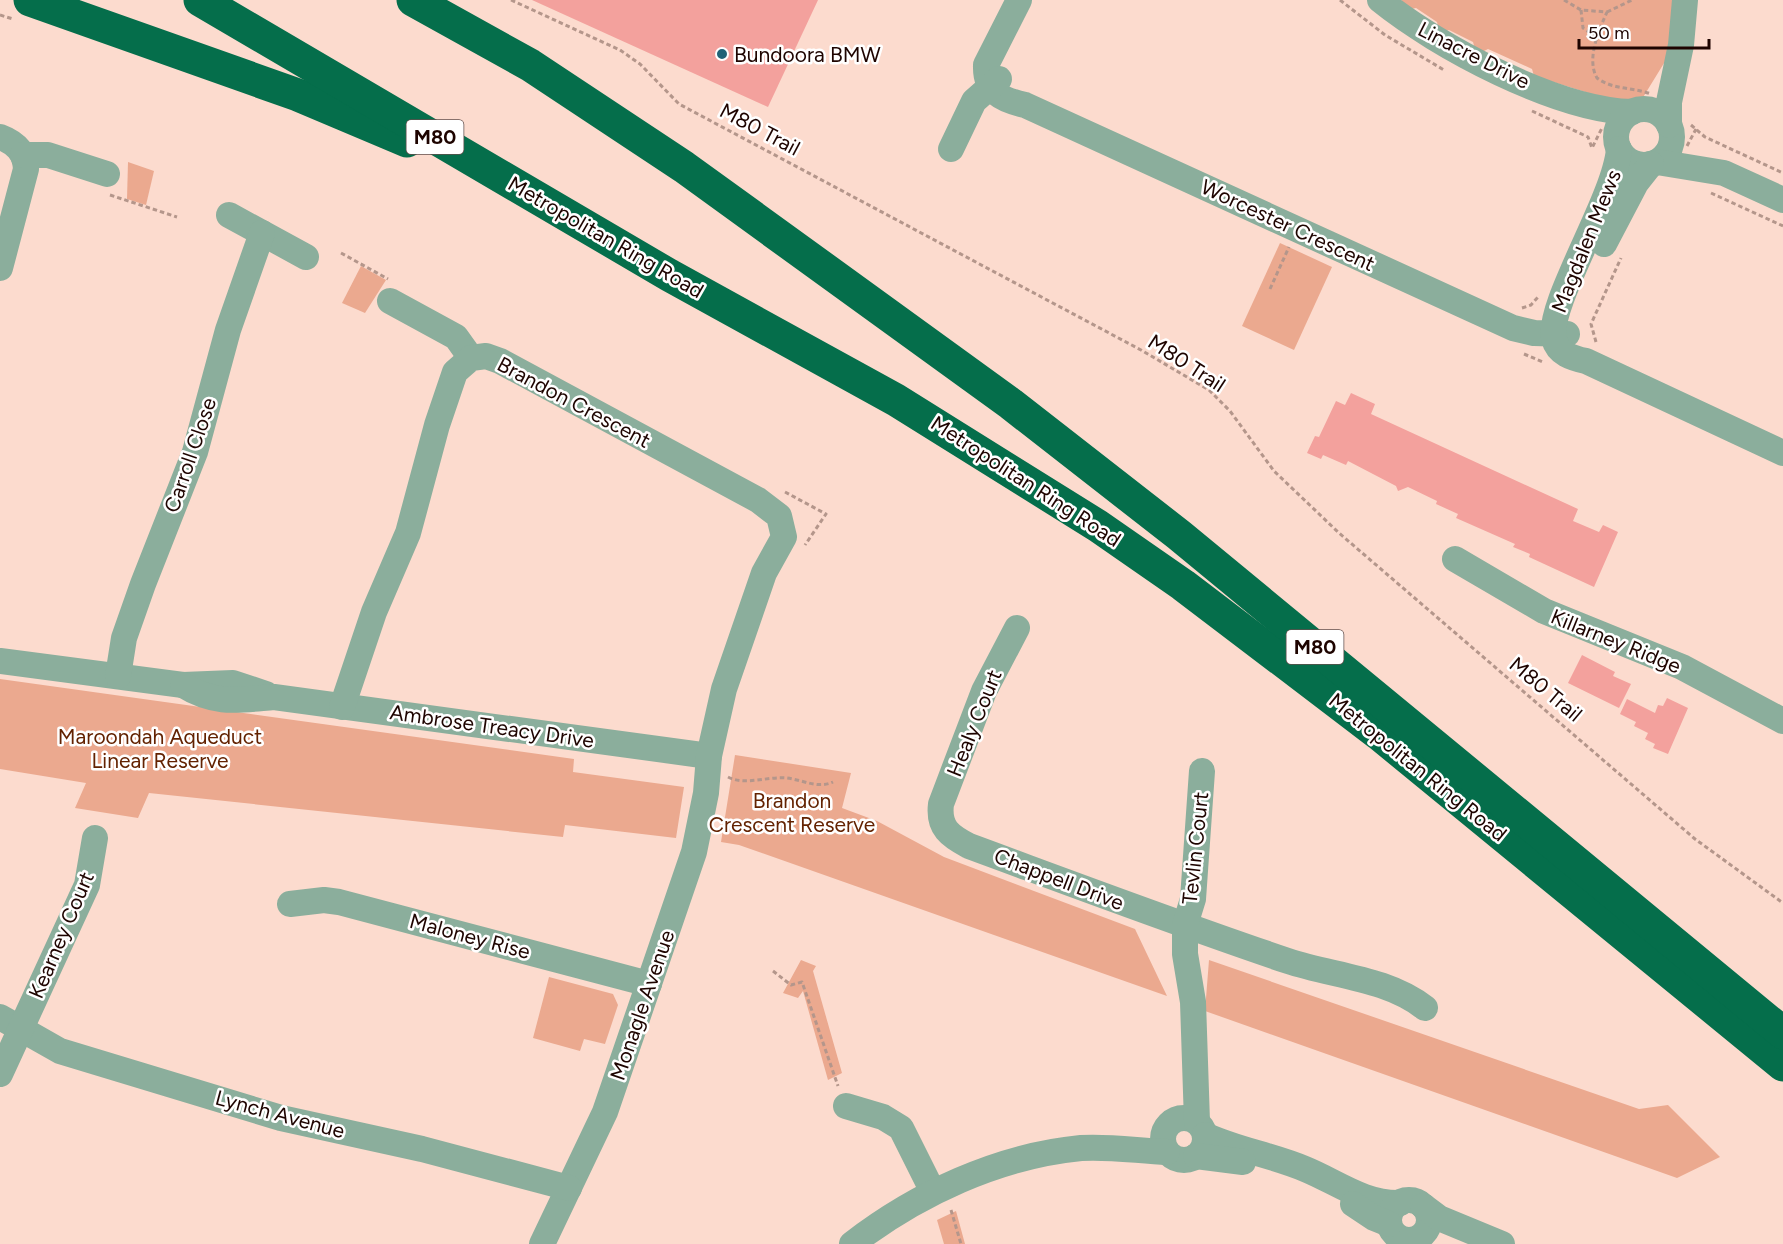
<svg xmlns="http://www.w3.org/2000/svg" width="1783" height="1244" font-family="Figtree,sans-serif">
<rect width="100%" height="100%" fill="#fcdbce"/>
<g fill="#eba98f">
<polygon points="1402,0 1676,0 1669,55 1642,99 1630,106 1534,76 1532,69 1488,49 1482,52 1475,49 1473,42 1449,30 1443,32 1439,30 1437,22 1416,8 1407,10 1401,6"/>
<polygon points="128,162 154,171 146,205 127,199"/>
<polygon points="1280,243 1332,267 1294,350 1242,326"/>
<polygon points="361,266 386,280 365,313 342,303"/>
<polygon points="0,679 574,759 573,772 684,787 676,838 565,825 563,837 149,793 138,818 75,808 86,783 0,769"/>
<polygon points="735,755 851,773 842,808 877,821 944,857 1135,929 1167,996 739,845 721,842"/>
<polygon points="801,960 816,966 813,971 842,1073 828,1080 803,991 798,998 783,993"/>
<polygon points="1209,960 1639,1109 1668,1105 1720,1157 1677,1178 1205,1011"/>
<polygon points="549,977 613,994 618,1005 605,1044 584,1039 580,1051 533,1038"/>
<polygon points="956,1211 965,1244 944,1244 937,1220"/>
</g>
<g fill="#f3a19d">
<polygon points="532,0 818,0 768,107"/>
<polygon points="1351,393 1375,404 1371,414 1578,509 1573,521 1599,532 1603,525 1618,532 1594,587 1529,557 1530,554 1513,547 1515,544 1456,518 1458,514 1436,504 1437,501 1408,487 1398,491 1396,486 1348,461 1346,465 1323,455 1321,459 1307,453 1315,436 1319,437 1336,401 1345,405"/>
<polygon points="1582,655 1615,672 1613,676 1631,684 1619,708 1568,683"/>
<polygon points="1667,698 1688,708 1668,754 1653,748 1655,744 1645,739 1648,733 1634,726 1636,722 1620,714 1627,699 1655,713 1658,705 1663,706"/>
</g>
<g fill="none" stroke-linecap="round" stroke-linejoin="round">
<g stroke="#b4968b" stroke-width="3" stroke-dasharray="4.5 3" stroke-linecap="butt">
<polyline points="511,0 620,50 640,64 679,104 1141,350 1209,390 1230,411 1274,471 1339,533 1695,839 1783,903"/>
<polyline points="1340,0 1385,35 1444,70"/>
<path d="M1564,0L1581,10L1607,12C1599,30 1586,59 1597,78C1613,90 1633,87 1651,94"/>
<polyline points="1581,10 1583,28 1596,37"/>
<polyline points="1607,12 1632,0"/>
<polyline points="0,15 13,19"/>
<polyline points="1532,111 1588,137 1592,148 1602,128"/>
<polyline points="1691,125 1705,137 1783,173"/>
<polyline points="1687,146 1696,129"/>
<polyline points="1711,193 1783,226"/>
<polyline points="110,195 177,217"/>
<polyline points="341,253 388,279"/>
<polyline points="1270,289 1289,247"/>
<polyline points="1522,308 1531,305 1538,297"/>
<polyline points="1596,342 1591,324 1621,258"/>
<polyline points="1524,354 1543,362"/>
<polyline points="785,492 826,514 805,545"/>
<path d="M728,777C745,786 768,776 787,778C803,780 818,789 833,782"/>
<polyline points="773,971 791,985 802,982 838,1086"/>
<polyline points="951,1210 961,1244"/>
</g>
<g stroke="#8bae9c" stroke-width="26">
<path d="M1019,0L986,65C985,92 1002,100 1025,105L1513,328L1534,333L1567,334"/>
<path d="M1380,0C1438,47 1557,110 1632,112"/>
<circle cx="1644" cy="137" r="28"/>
<polyline points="1669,125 1669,102 1681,45 1685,0"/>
<path d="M0,137C16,143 25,152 26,169L0,268"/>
<polyline points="951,149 974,101 999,79"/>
<path d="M1619,149C1615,199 1546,305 1554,339C1558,354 1572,358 1586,361L1783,453"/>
<polyline points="23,155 48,155 107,174"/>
<polyline points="1657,162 1724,173 1783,200"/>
<polyline points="229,215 306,257"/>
<polyline points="1604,244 1636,183 1651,164"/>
<polyline points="390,301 456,337 471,358"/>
<polyline points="1455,559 1544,611 1682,667 1783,721"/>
<path d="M1017,628L984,691L941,804C938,828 950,836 969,846C1075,885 1181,925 1288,961C1333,976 1387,978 1425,1008"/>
<polyline points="0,661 183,685 233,683 266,694"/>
<polyline points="118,676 124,638 143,584 195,452 228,330 262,233"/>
<path d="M183,685C215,705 238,700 274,697L709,756"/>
<polyline points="342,707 374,612 408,533 437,425 455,372 471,358 486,356 500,361 758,500 779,516 784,537 764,573 724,689 709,756 706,793 694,852 605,1112 542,1244"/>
<polyline points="290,904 324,900 339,902 649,984"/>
<polyline points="0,1017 60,1051 281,1118 422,1149 569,1188"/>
<polyline points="0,1074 87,885 95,838"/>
<polyline points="846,1106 883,1117 901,1128 933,1192"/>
<circle cx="1184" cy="1139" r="21"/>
<polyline points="1197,1122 1193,1002 1185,954 1185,925 1193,899 1202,771"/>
<path d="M1205,1135C1237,1150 1272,1155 1305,1169C1337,1182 1364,1204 1400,1203"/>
<polyline points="1196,1156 1243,1162"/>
<circle cx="1409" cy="1220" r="20"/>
<polyline points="1353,1204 1374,1218 1389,1224"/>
<polyline points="1423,1206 1439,1218 1502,1244"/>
<path d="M852,1244C917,1194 998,1156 1081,1148C1109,1146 1139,1151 1167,1152"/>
</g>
<g stroke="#056e4b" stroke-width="33">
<polyline points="30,0 298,95 407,141"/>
<polyline points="200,0 669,275 896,400 1098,526 1183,585 1379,734 1783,1065"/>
<polyline points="413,0 530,65 684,167 1011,404 1179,535 1783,1033"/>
</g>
</g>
<circle fill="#216277" stroke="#fff" stroke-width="2" cx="722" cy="54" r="6"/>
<g text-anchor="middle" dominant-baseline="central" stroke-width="5" stroke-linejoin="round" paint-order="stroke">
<g fill="#fff" stroke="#624f4c" stroke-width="1.5">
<rect x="406.5" y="120" width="57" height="34" rx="4.5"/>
<rect x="1286.5" y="630" width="57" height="34" rx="4.5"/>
</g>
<g font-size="20" font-weight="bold" fill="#1e0400">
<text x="435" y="137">M80</text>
<text x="1315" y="647">M80</text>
</g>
<g font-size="21" fill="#1e0400" stroke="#fff" text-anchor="start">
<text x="734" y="54">Bundoora BMW</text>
</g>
<g font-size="21" fill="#1e0400" stroke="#fff">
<text transform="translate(1474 55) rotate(27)">Linacre Drive</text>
<text transform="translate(760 129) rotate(28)">M80 Trail</text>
<text transform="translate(1288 225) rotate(25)">Worcester Crescent</text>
<text transform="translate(606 237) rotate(30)">Metropolitan Ring Road</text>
<text transform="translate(1586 241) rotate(-68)">Magdalen Mews</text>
<text transform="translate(1187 363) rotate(33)">M80 Trail</text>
<text transform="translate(574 402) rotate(28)">Brandon Crescent</text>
<text transform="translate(190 455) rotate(-71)">Carroll Close</text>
<text transform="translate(1026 481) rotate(33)">Metropolitan Ring Road</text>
<text transform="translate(1616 641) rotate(22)">Killarney Ridge</text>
<text transform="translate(1546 689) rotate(40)">M80 Trail</text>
<text transform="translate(974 723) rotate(-68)">Healy Court</text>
<text transform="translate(492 726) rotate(8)">Ambrose Treacy Drive</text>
<text transform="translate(1418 767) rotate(39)">Metropolitan Ring Road</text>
<text transform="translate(1195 848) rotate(-84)">Tevlin Court</text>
<text transform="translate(1059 879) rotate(21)">Chappell Drive</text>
<text transform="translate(61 935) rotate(-67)">Kearney Court</text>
<text transform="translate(470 936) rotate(15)">Maloney Rise</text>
<text transform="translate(642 1005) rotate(-71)">Monagle Avenue</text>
<text transform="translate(280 1114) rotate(15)">Lynch Avenue</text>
</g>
<g font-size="21" fill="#632201" stroke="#fff">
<text x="160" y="736">Maroondah Aqueduct<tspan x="160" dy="24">Linear Reserve</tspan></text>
<text x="792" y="800">Brandon<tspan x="792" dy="24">Crescent Reserve</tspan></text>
</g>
</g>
<path d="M1579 39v9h130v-9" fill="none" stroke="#1e0400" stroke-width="3"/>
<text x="1588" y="39" font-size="18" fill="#1e0400" stroke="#ffffff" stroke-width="4.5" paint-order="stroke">50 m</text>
</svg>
